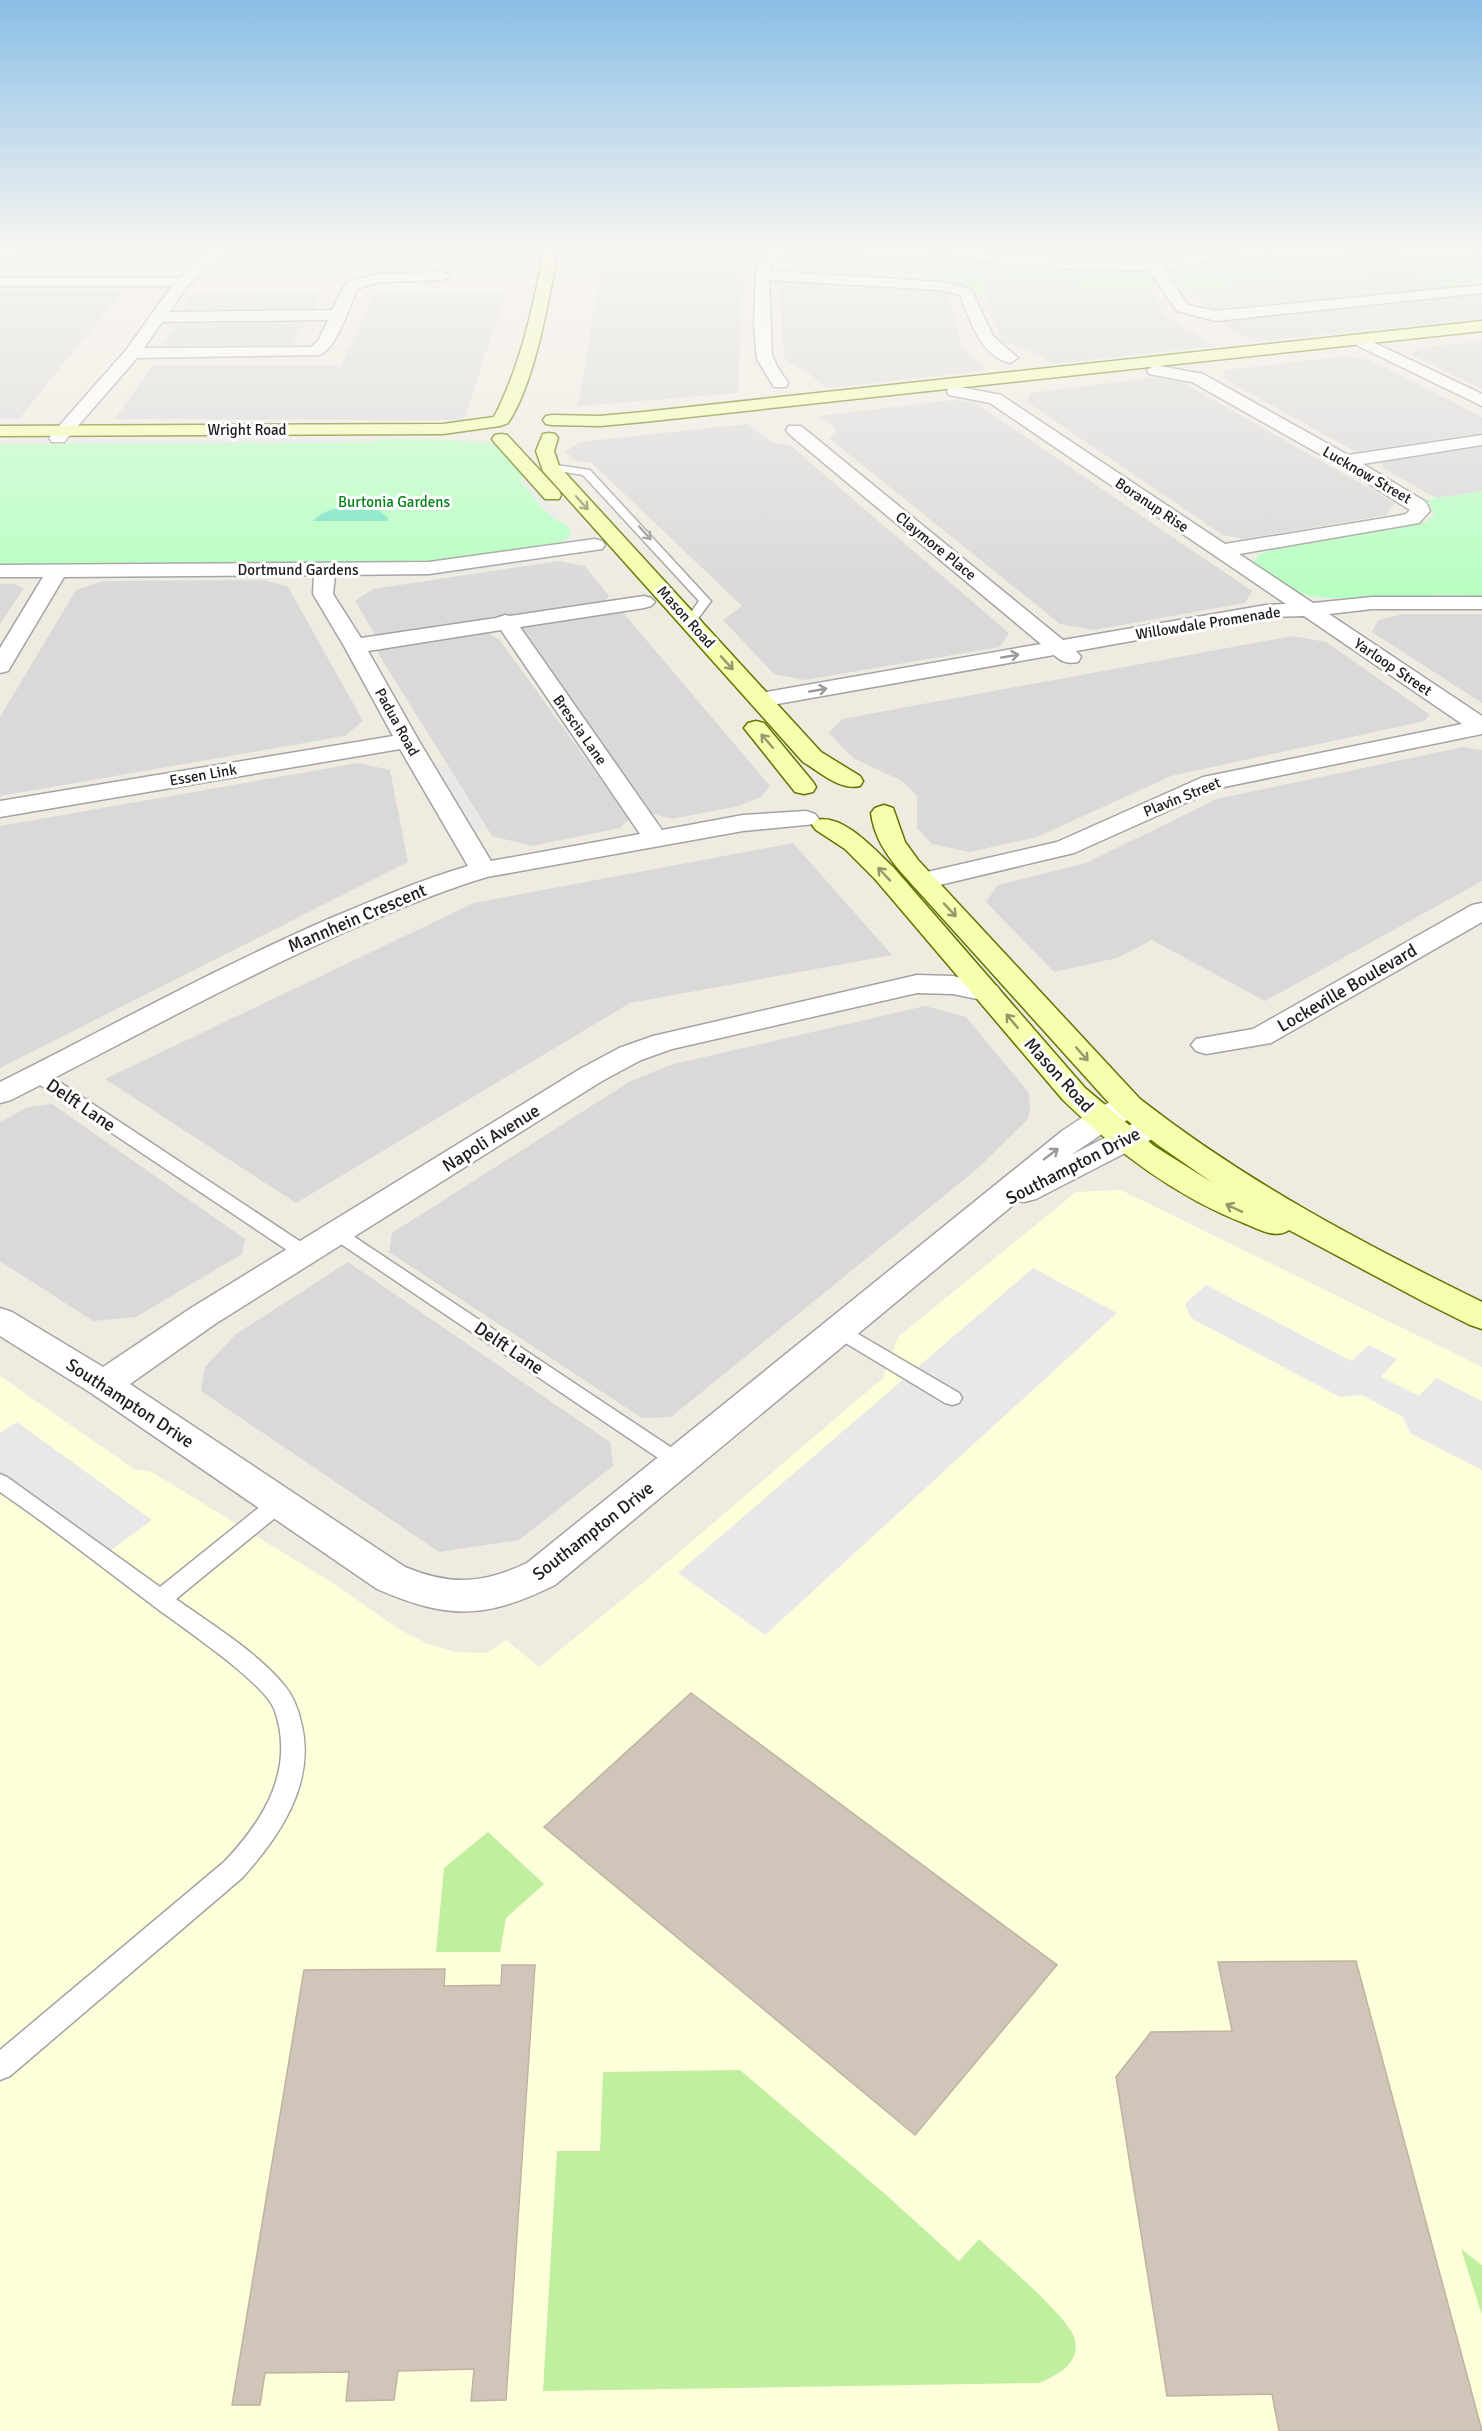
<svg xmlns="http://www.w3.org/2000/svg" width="1482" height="2431" font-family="Signika,sans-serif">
<rect width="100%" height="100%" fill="#efebe1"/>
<g fill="#dad9d9">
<polygon points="43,250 184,250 151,272 5,273"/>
<polygon points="251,250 517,250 512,270 230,270"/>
<polygon points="604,250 744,250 738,393 578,406"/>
<polygon points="798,250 810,250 902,258 883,278 792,271 781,266"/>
<polygon points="1019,250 1176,250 1150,257 1056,255"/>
<polygon points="1408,268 1447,288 1211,309 1190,290"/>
<polygon points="990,279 1110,288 1149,288 1165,315 1216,346 1053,364 1042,356 1001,341 982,281"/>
<polygon points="797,283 863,289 930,289 948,294 960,343 986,370 826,388 810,374 784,359 780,287"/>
<polygon points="0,292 121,292 19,419 0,419"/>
<polygon points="320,293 313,311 181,312 192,294"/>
<polygon points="376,293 505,293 464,420 115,419 153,365 341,365"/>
<polygon points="1457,295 1482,297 1482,318 1253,342 1220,323 1222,320"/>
<polygon points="304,323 292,345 162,345 176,324"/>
<polygon points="1482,341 1482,389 1412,355 1417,348"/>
<polygon points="1347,356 1370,360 1482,417 1482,433 1356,452 1221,377 1226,370"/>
<polygon points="1157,377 1182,382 1395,503 1386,515 1243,539 1223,535 1027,402 1031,393"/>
<polygon points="953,400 974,402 1252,591 1245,603 1094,630 1060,624 830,439 836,429 818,416"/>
<polygon points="747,424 774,443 790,445 1009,633 1000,647 804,680 774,674 723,620 742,606 592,463 574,460 565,452 580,442"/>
<polygon points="1482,447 1482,491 1436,498 1383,468 1383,462"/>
<polygon points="558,561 585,566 609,596 604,602 389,637 375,634 355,601 373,589"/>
<polygon points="264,580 288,587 363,721 345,736 0,796 0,717 76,590 103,581"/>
<polygon points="0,584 14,584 24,588 0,624"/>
<polygon points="620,609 770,786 762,796 739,806 672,819 653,814 519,632 520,629 527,624"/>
<polygon points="1403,614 1482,614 1482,703 1372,632 1378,620"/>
<polygon points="472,633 487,633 499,639 629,819 620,828 532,846 492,836 376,650"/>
<polygon points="1293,636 1326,642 1429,714 1425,721 1171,776 1037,837 969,852 932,844 917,828 917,796 902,781 853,758 829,733 842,719"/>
<polygon points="1463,747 1482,750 1482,881 1265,1001 1152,940 1117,958 1054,972 986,902 998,885 1086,863 1217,799"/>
<polygon points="358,763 390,770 408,862 0,1068 0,826"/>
<polygon points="793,843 892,955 630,1003 296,1203 105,1079 474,903"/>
<polygon points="925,1006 966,1017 1029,1093 1030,1111 1027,1120 977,1169 671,1417 642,1418 389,1252 392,1233 629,1082 670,1065"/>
<polygon points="52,1104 245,1239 242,1254 136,1317 93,1321 0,1261 0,1122 28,1107"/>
<polygon points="348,1262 610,1442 613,1466 519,1540 439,1552 201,1391 205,1367 236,1334"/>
</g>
<polygon fill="#fcffd9" points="1121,1190 1482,1367 1482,2431 0,2431 0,1376 134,1469 152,1472 336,1585 397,1628 426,1643 455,1652 487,1653 506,1640 539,1667 650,1577 883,1378 898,1337 1076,1192"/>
<g fill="#c1efa0">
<polygon points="488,1832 544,1884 506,1918 500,1952 436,1952 444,1868"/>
<path d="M740,2070L885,2194L959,2261L979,2239C998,2258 1071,2318 1075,2340C1080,2364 1057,2375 1039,2383L543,2391L557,2151H600L603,2072Z"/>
<polygon points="1461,2249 1482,2265 1482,2315"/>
</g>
<g fill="#b8ffc3">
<polygon points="810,250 930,250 961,256 1143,270 1153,274 1161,288 1110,288 990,279 982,281 986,293 975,293 953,285 882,281 901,258"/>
<polygon points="1234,250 1297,250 1473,258 1482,260 1482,281 1464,283 1460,288 1452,290 1408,268 1184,290 1179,281 1172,279 1168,273 1172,268 1209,260"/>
<path d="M384,439L447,440L488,443L500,447L525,476L520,480C530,491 540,508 552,517C560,523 570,522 571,535L558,545L442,563L0,566V444L372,442Z"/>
<polygon points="1482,491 1482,596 1435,595 1427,598 1328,598 1310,596 1289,588 1256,566 1254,562 1258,555 1275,548 1426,522 1434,515 1430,505 1425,500"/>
</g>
<path fill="#76e6c4" d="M356,506L376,508L388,518L387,521H313C324,509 340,507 356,506Z"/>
<g fill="#e8e8e8">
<polygon points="384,439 372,442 0,444 0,441"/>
<polygon points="525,476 563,520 553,518 519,480"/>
<polygon points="538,558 532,562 447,575 400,577 389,573 447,572"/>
<polygon points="433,763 448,767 484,827 476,835"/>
<polygon points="1033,1268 1117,1313 765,1635 678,1573"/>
<polygon points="1206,1285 1351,1361 1369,1345 1397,1359 1381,1377 1419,1396 1436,1378 1482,1401 1482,1470 1410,1433 1403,1417 1362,1395 1340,1397 1191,1318 1185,1304"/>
<polygon points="17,1422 152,1520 103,1556 0,1482 0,1433"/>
</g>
<g fill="#cfc5b9" stroke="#c2b2a2" stroke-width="1.5">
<polygon points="691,1693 1057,1965 915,2135 544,1827"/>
<polygon points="1356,1961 1482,2431 1279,2431 1272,2394 1167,2396 1116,2077 1151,2032 1232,2031 1218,1962"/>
<polygon points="502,1965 535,1965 506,2400 471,2401 474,2369 398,2371 394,2400 346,2401 349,2372 265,2373 260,2405 232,2405 304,1970 445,1969 444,1986 501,1985"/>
</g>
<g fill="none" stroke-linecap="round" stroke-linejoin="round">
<g stroke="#a3a3a3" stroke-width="3">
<g id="lane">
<polygon points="550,464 590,470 709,599 711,601 694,624 690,626 684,622 699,601 583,475 546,469 546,465"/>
<polygon points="37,1070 43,1071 313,1250 315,1254 313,1258 299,1258 31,1079 29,1075"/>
<polygon points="338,1228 344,1230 687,1458 690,1463 687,1468 680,1471 673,1468 332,1238 329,1234 332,1230"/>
<polygon points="841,1324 959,1393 962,1398 959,1403 952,1405 945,1403 834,1336 831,1331 834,1326"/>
<path d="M0,1474L7,1477L160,1587L272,1497L279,1495L286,1497L290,1503L286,1509L176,1599C211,1624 257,1652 284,1685C294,1697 299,1711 302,1726C315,1785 279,1837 242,1878L10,2076L0,2080V2050L224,1862C264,1820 295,1770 275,1711C267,1684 180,1626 155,1607C103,1568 53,1528 0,1492Z"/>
</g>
</g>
<g stroke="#a3a3a3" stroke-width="3">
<g id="street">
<polygon points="7,250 25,250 0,265 0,255"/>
<path d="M213,250H229L188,285L169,312L332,310L346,283L377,274L444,272L451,276L444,280L378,282L357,289C349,307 337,349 319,355L137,358L64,442H52L49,438L52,434L126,350L172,286H0V278H179ZM328,320L318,341L311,347L144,348L162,322Z"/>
<path d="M771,250H787L771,265L770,271L941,282L971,289L993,336L1018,358L1010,363C980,356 970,320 960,295L941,290L769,280L772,355L777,366L788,383L786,387H774L757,359L754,324L756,267Z"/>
<path d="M936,250C1000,250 1064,263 1129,262C1150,262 1171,260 1192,256C1208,254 1216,250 1233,250L1206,262L1164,269L1188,305L1216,311L1482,285V293L1216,321L1177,311L1149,270C1118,271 953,266 936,250Z"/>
<polygon points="1360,250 1482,252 1482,260 1367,254"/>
<polygon points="1358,335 1482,394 1482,406 1352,343 1350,340 1352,337"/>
<path d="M1155,365L1203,374L1348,455L1482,435V445L1363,464L1426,502L1430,511L1419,523L1239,554L1313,603L1372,597H1482V609H1372L1329,614L1482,716V734L1219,788L1074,853L923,889L914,887L910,881L914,875L1057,842L1203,777L1462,724L1304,616L1266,617L1076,651L1081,657L1078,662C1067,664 1062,662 1054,655L760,707L752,705L749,700L752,695L760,693L1041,644L789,434L786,430L789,426H801L1063,640L1266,605L1286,604L990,403L949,395L947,391L949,387L955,386L1001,395L1225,544L1397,516L1406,514L1410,510L1339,465L1192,382L1149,374L1147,370Z"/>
<path d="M595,539L602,541L605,545L602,549L429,574L335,575L333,594L361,638L496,618L505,615L510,616L644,596L651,598L655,602L651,606L644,608L520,627L662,830L743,815L806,811L815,814L819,819L815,824L743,831L487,877C440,891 395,910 350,930C234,981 124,1043 11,1100L0,1103V1082C110,1027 218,967 331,918C376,899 421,880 468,866L400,749L0,817V801L393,736L344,646L313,594L314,575L64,577L11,666L8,671L0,673V648L43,577H0V565L429,562ZM501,630L640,834L491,861L419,741L368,651Z"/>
<polygon points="1482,903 1482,922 1271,1043 1206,1054 1196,1051 1191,1045 1196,1039 1253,1029 1472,905"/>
<path d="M917,975L953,976L997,986L1001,992L997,998L987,1001L953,994L917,993L672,1049L641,1060L602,1081L215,1324L130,1384L405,1567C450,1586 483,1584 527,1563L1062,1131C1084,1117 1113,1093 1140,1099L1144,1106L1140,1113L1102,1134L1071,1155L1142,1119L1153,1116L1164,1119L1169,1126L1164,1133L1036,1199L1024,1202L1018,1201L555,1585C486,1619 448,1620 377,1589L91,1393L0,1336V1308L12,1312L103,1367L191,1308L580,1069L619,1048L653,1036Z"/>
</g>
</g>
<g stroke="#607600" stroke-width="3">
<g id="secondary">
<path d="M544,250H558C549,299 535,383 508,423L500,426L443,434L0,436V426L443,424L494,417C521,365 533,307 544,250Z"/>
<polygon points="1482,321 1482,331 643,422 600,426 552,425 546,424 543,420 546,416 552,415 600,416 643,412"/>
<path d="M549,433L555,434L558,438L554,451L559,466L821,752L860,776L863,781L860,786C840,791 820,772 803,762L543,471L536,451L543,434Z"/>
<polygon points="501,434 507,435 559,491 561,495 559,499 545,499 495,443 492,439 495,435"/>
<polygon points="756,721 764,723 813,782 816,787 813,792 804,794 795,792 748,733 744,728 748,723"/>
<path d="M884,805L893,808L905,842L918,860L1140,1099C1246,1182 1362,1243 1482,1302V1329L1470,1325L1424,1302L1289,1230C1276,1239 1260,1230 1246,1224C1176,1197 1117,1152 1063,1100L875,879L845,849L816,830L812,825L816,820C843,813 875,850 893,867L1085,1088L1154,1146L1213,1183L1158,1145L1118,1113L900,871C885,853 874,836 871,813L875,808Z"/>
</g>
</g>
<use href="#lane" fill="#fff" fill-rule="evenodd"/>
<use href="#street" fill="#fff" fill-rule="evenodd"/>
<use href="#secondary" fill="#f5ffae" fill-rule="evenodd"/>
</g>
<defs><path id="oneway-shaft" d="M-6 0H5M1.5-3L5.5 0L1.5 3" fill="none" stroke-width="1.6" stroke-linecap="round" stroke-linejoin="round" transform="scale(1.5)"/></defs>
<g stroke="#93996c">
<use href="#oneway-shaft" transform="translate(582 503) rotate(48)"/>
<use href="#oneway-shaft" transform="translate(727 663) rotate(48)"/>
<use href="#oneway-shaft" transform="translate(767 741) rotate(-131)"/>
<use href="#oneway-shaft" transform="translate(884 874) rotate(-133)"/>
<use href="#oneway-shaft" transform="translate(950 910) rotate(47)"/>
<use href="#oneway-shaft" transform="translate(1012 1021) rotate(-130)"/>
<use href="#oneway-shaft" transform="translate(1082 1054) rotate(48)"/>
<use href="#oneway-shaft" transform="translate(1234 1208) rotate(-155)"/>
</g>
<g stroke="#999">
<use href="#oneway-shaft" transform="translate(645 533) rotate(48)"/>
<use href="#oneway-shaft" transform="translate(1010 656) rotate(-10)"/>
<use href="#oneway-shaft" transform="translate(818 690) rotate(-10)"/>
<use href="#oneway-shaft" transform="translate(1051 1154) rotate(-37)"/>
</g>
<linearGradient id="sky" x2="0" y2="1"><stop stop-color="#89bee5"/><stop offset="0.42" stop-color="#f8f6f2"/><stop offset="1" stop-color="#f8f6f2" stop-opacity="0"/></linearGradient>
<rect width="1482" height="591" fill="url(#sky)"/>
<g text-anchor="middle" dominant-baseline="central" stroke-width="6" stroke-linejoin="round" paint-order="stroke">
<g font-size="15" fill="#1c1c1c" stroke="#fff">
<text x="247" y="430">Wright Road</text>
<text transform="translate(1367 475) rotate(30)">Lucknow Street</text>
<text transform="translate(1152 505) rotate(34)">Boranup Rise</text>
<text transform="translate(936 546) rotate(39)">Claymore Place</text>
<text x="298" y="570">Dortmund Gardens</text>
<text transform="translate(686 617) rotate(48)">Mason Road</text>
<text transform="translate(1208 623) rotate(-9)">Willowdale Promenade</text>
<text transform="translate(1393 667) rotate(34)">Yarloop Street</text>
<text transform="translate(397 722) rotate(61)">Padua Road</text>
<text transform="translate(580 730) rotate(55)">Brescia Lane</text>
<text transform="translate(203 775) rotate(-10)">Essen Link</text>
<text transform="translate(1182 797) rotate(-22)">Plavin Street</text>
</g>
<g font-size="15" fill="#018416" stroke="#fff">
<text x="394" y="502">Burtonia Gardens</text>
</g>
<g font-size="18" fill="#1c1c1c" stroke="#fff">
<text transform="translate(357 918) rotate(-23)">Mannhein Crescent</text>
<text transform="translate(1347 988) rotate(-30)">Lockeville Boulevard</text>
<text transform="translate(1059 1075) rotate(48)">Mason Road</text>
<text transform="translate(81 1105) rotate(34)">Delft Lane</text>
<text transform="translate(491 1138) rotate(-32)">Napoli Avenue</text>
<text transform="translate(1073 1166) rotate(-27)">Southampton Drive</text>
<text transform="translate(509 1348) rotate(34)">Delft Lane</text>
<text transform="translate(130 1403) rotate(33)">Southampton Drive</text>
<text transform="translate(593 1531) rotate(-38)">Southampton Drive</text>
</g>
</g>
</svg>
